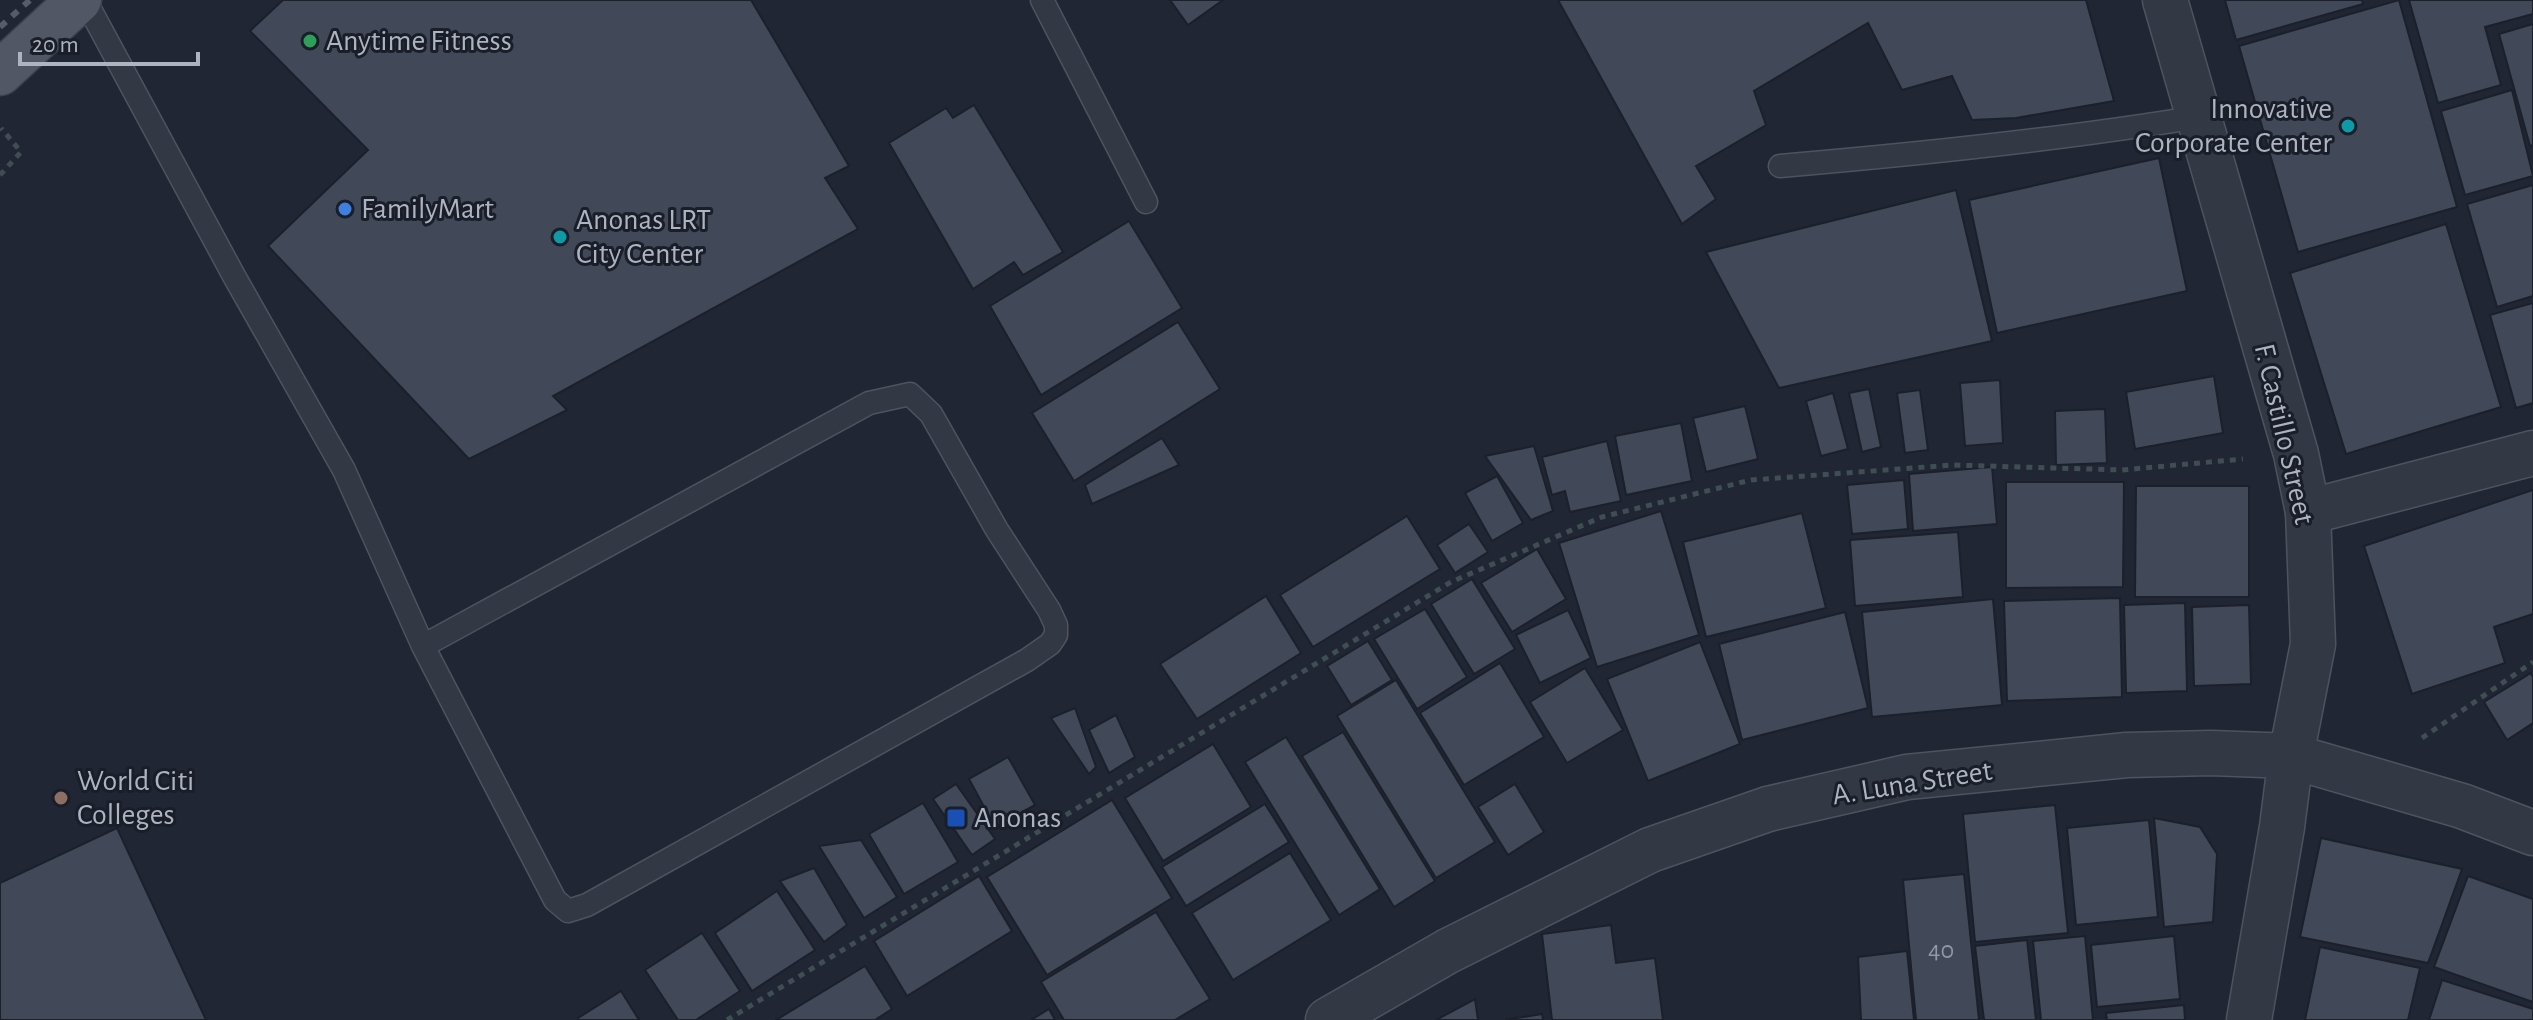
<svg xmlns="http://www.w3.org/2000/svg" width="2533" height="1020" font-family="'Alegreya Sans',sans-serif">
<rect width="100%" height="100%" fill="#202633"/>
<g fill="#414958" stroke="#1b202b" stroke-width="2">
<polygon points="283,0 751,0 849,166 825,178 858,229 553,396 567,410 469,459 268,246 368,150 250,31"/>
<polygon points="1170,0 1223,0 1188,25"/>
<polygon points="1558,0 2086,0 2114,101 2016,118 1972,120 1952,76 1902,90 1868,23 1754,91 1766,125 1696,166 1716,199 1682,224"/>
<polygon points="2225,0 2362,0 2363,4 2236,40"/>
<polygon points="2399,0 2457,207 2298,252 2239,46"/>
<polygon points="2409,0 2533,0 2533,14 2485,27 2501,85 2438,103"/>
<polygon points="2533,24 2533,145 2530,146 2499,34"/>
<polygon points="2512,90 2533,176 2465,195 2441,111"/>
<polygon points="974,105 1063,252 1023,275 1014,262 973,289 889,143 946,108 953,118"/>
<polygon points="2159,158 2187,291 1997,333 1969,200"/>
<polygon points="2533,185 2533,296 2497,307 2467,204"/>
<polygon points="1956,190 1992,341 1779,388 1706,252"/>
<polygon points="1129,221 1182,308 1041,395 990,306"/>
<polygon points="2446,224 2501,407 2346,454 2290,273"/>
<polygon points="2533,303 2533,403 2516,408 2490,315"/>
<polygon points="1178,322 1220,389 1074,481 1032,413"/>
<polygon points="2214,376 2223,433 2135,449 2126,392"/>
<polygon points="2000,380 2003,443 1965,446 1960,383"/>
<polygon points="1869,389 1881,447 1862,452 1849,393"/>
<polygon points="1920,390 1928,450 1905,453 1897,393"/>
<polygon points="1833,393 1848,449 1821,456 1806,401"/>
<polygon points="1745,406 1758,459 1706,472 1693,418"/>
<polygon points="2105,409 2107,463 2056,465 2055,411"/>
<polygon points="1681,423 1692,481 1626,495 1615,436"/>
<polygon points="1162,438 1179,465 1092,504 1085,485"/>
<polygon points="1607,441 1621,501 1570,512 1565,491 1552,495 1542,457"/>
<polygon points="1534,446 1553,511 1531,520 1485,456"/>
<polygon points="1992,467 1997,524 1913,531 1909,474"/>
<polygon points="1497,476 1523,523 1492,541 1465,493"/>
<polygon points="1904,480 1908,529 1852,534 1847,485"/>
<polygon points="2006,482 2124,482 2123,587 2006,588"/>
<polygon points="2136,486 2249,486 2249,597 2135,597"/>
<polygon points="2533,490 2533,614 2494,627 2505,663 2412,694 2364,546"/>
<polygon points="1661,511 1699,635 1597,667 1559,543"/>
<polygon points="1802,513 1826,608 1706,637 1683,542"/>
<polygon points="1407,516 1440,569 1313,647 1280,595"/>
<polygon points="1469,524 1488,552 1455,573 1437,545"/>
<polygon points="1958,532 1963,597 1855,606 1850,540"/>
<polygon points="1537,549 1566,599 1512,632 1481,583"/>
<polygon points="1472,579 1515,649 1474,674 1431,604"/>
<polygon points="1266,596 1301,653 1197,719 1160,664"/>
<polygon points="2120,598 2122,697 2007,701 2004,601"/>
<polygon points="1993,599 2002,705 1872,717 1862,612"/>
<polygon points="2185,603 2187,691 2126,693 2124,605"/>
<polygon points="2249,605 2251,684 2194,686 2192,607"/>
<polygon points="1425,609 1467,677 1417,709 1374,639"/>
<polygon points="1568,610 1591,658 1540,683 1516,635"/>
<polygon points="1845,612 1868,708 1742,740 1719,644"/>
<polygon points="1368,641 1392,680 1351,705 1327,666"/>
<polygon points="1700,642 1740,744 1648,781 1607,679"/>
<polygon points="1500,663 1544,737 1464,785 1420,713"/>
<polygon points="1585,668 1623,730 1567,763 1530,702"/>
<polygon points="2531,673 2533,677 2533,723 2507,740 2484,702"/>
<polygon points="1396,680 1495,842 1436,878 1337,716"/>
<polygon points="1075,708 1096,767 1089,774 1051,718"/>
<polygon points="1116,715 1135,757 1109,773 1089,730"/>
<polygon points="1343,732 1435,881 1394,907 1302,756"/>
<polygon points="1286,737 1380,889 1339,915 1245,762"/>
<polygon points="1213,744 1251,807 1163,861 1125,798"/>
<polygon points="1008,757 1035,805 995,827 969,779"/>
<polygon points="956,784 995,839 972,855 933,799"/>
<polygon points="1515,784 1544,832 1508,855 1478,807"/>
<polygon points="1112,800 1172,898 1047,975 987,877"/>
<polygon points="923,803 958,862 904,894 869,834"/>
<polygon points="1265,804 1289,842 1186,906 1162,867"/>
<polygon points="2055,805 2068,933 1975,942 1963,814"/>
<polygon points="2154,818 2200,827 2217,854 2213,922 2164,927"/>
<polygon points="2149,820 2158,917 2076,925 2067,828"/>
<polygon points="117,828 206,1020 0,1020 0,883"/>
<polygon points="2321,838 2462,869 2428,963 2300,937"/>
<polygon points="861,840 897,897 864,918 819,846"/>
<polygon points="1290,853 1331,920 1233,980 1192,913"/>
<polygon points="814,868 847,925 824,942 780,881"/>
<polygon points="1964,874 1979,1020 1916,1020 1903,880"/>
<polygon points="979,876 1012,931 907,996 874,941"/>
<polygon points="2468,876 2533,899 2533,1002 2434,967"/>
<polygon points="777,891 815,950 752,991 715,933"/>
<polygon points="1156,912 1210,999 1175,1020 1064,1020 1041,982"/>
<polygon points="1611,925 1616,963 1655,958 1663,1020 1552,1020 1542,934"/>
<polygon points="702,933 740,991 696,1020 678,1020 645,970"/>
<polygon points="2085,936 2093,1020 2041,1020 2033,941"/>
<polygon points="2174,936 2180,999 2097,1007 2091,945"/>
<polygon points="2027,940 2036,1020 1984,1020 1975,946"/>
<polygon points="2320,947 2420,968 2408,1020 2305,1020"/>
<polygon points="1907,951 1914,1020 1861,1020 1858,957"/>
<polygon points="865,966 892,1009 875,1020 776,1020"/>
<polygon points="2442,980 2533,1009 2533,1020 2429,1020"/>
<polygon points="621,991 639,1020 579,1020 578,1018"/>
<polygon points="1475,999 1478,1020 1436,1020"/>
<polygon points="2184,1005 2185,1020 2107,1020 2106,1013"/>
<polygon points="1049,1009 1055,1020 1031,1020"/>
<polygon points="1542,1014 1543,1020 1505,1020"/>
</g>
<g fill="none" stroke-linecap="round" stroke-linejoin="round">
<g stroke="#4e535f" stroke-width="25">
<g id="service">
<polyline points="85,0 234,276 344,470 423,646 555,900 568,911 587,905 1027,660 1050,644 1056,635 1056,625 1049,610 997,530 931,414 910,394 869,403 423,646"/>
<polyline points="1042,0 1146,202"/>
<path d="M1780,166C1921,154 2059,140 2198,117"/>
</g>
</g>
<g stroke="#4e535f" stroke-width="47">
<g id="minor">
<polyline points="2308,512 2533,453"/>
<polyline points="1328,1020 1448,951 1650,850 1768,809 1907,777 2127,755 2211,753 2291,756 2282,827 2249,1020"/>
</g>
</g>
<g stroke="#4e535f" stroke-width="47">
<polyline id="tertiary" points="2165,0 2296,454 2308,512 2313,644 2291,756 2462,806 2533,833"/>
</g>
<g stroke="#3d424e" stroke-width="47">
<polyline id="primary" points="0,73 79,0"/>
</g>
<g stroke="#3f4e52" stroke-width="5" stroke-dasharray="6 6" stroke-linecap="butt">
<polyline points="0,175 21,152 1,128"/>
<polyline points="2422,738 2533,662"/>
<polyline points="727,1020 1451,582 1602,517 1751,480 1953,465 2122,470 2243,459"/>
</g>
<use href="#service" stroke="#333944" stroke-width="22"/>
<use href="#minor" stroke="#333944" stroke-width="44"/>
<use href="#tertiary" stroke="#333944" stroke-width="44"/>
<use href="#primary" stroke="#515764" stroke-width="44"/>
<polyline stroke="#555c6b" stroke-width="6" stroke-dasharray="8 8" stroke-linecap="butt" points="0,27 30,0"/>
</g>
<circle fill="#2e9e5b" stroke="#191e28" stroke-width="3" cx="310" cy="41" r="8"/>
<g fill="#0f9aa8" stroke="#191e28" stroke-width="3">
<circle cx="2348" cy="126" r="8"/>
<circle cx="560" cy="237" r="8"/>
</g>
<circle fill="#3f7fe0" stroke="#191e28" stroke-width="3" cx="345" cy="209" r="8"/>
<circle fill="#8d6e63" stroke="#191e28" stroke-width="3" cx="61" cy="798" r="8"/>
<rect fill="#1a4fb4" stroke="#191e28" stroke-width="3" x="946" y="808" width="20" height="20" rx="4"/>
<g text-anchor="middle" dominant-baseline="central" stroke-width="6" stroke-linejoin="round" paint-order="stroke">
<g font-size="26" fill="#9298a7">
<text x="1941" y="950">40</text>
</g>
<g font-size="30" fill="#adb3c1" stroke="#191e28" text-anchor="start">
<text x="326" y="41">Anytime Fitness</text>
<text x="2332" y="109" text-anchor="end">Innovative<tspan x="2332" dy="34">Corporate Center</tspan></text>
<text x="361" y="209">FamilyMart</text>
<text x="576" y="220">Anonas LRT<tspan x="576" dy="34">City Center</tspan></text>
<text x="77" y="781">World Citi<tspan x="77" dy="34">Colleges</tspan></text>
<text x="974" y="818">Anonas</text>
</g>
<g font-size="30" fill="#adb3c1" stroke="#191e28">
<text transform="translate(2284 434) rotate(77)">F. Castillo Street</text>
<text transform="translate(1912 783) rotate(-9)">A. Luna Street</text>
</g>
</g>
<path d="M20 52v12h178v-12" fill="none" stroke="#adb3c1" stroke-width="4"/>
<text x="32" y="52" font-size="24" fill="#adb3c1" stroke="#191e28" stroke-width="6" paint-order="stroke">20 m</text>
</svg>
